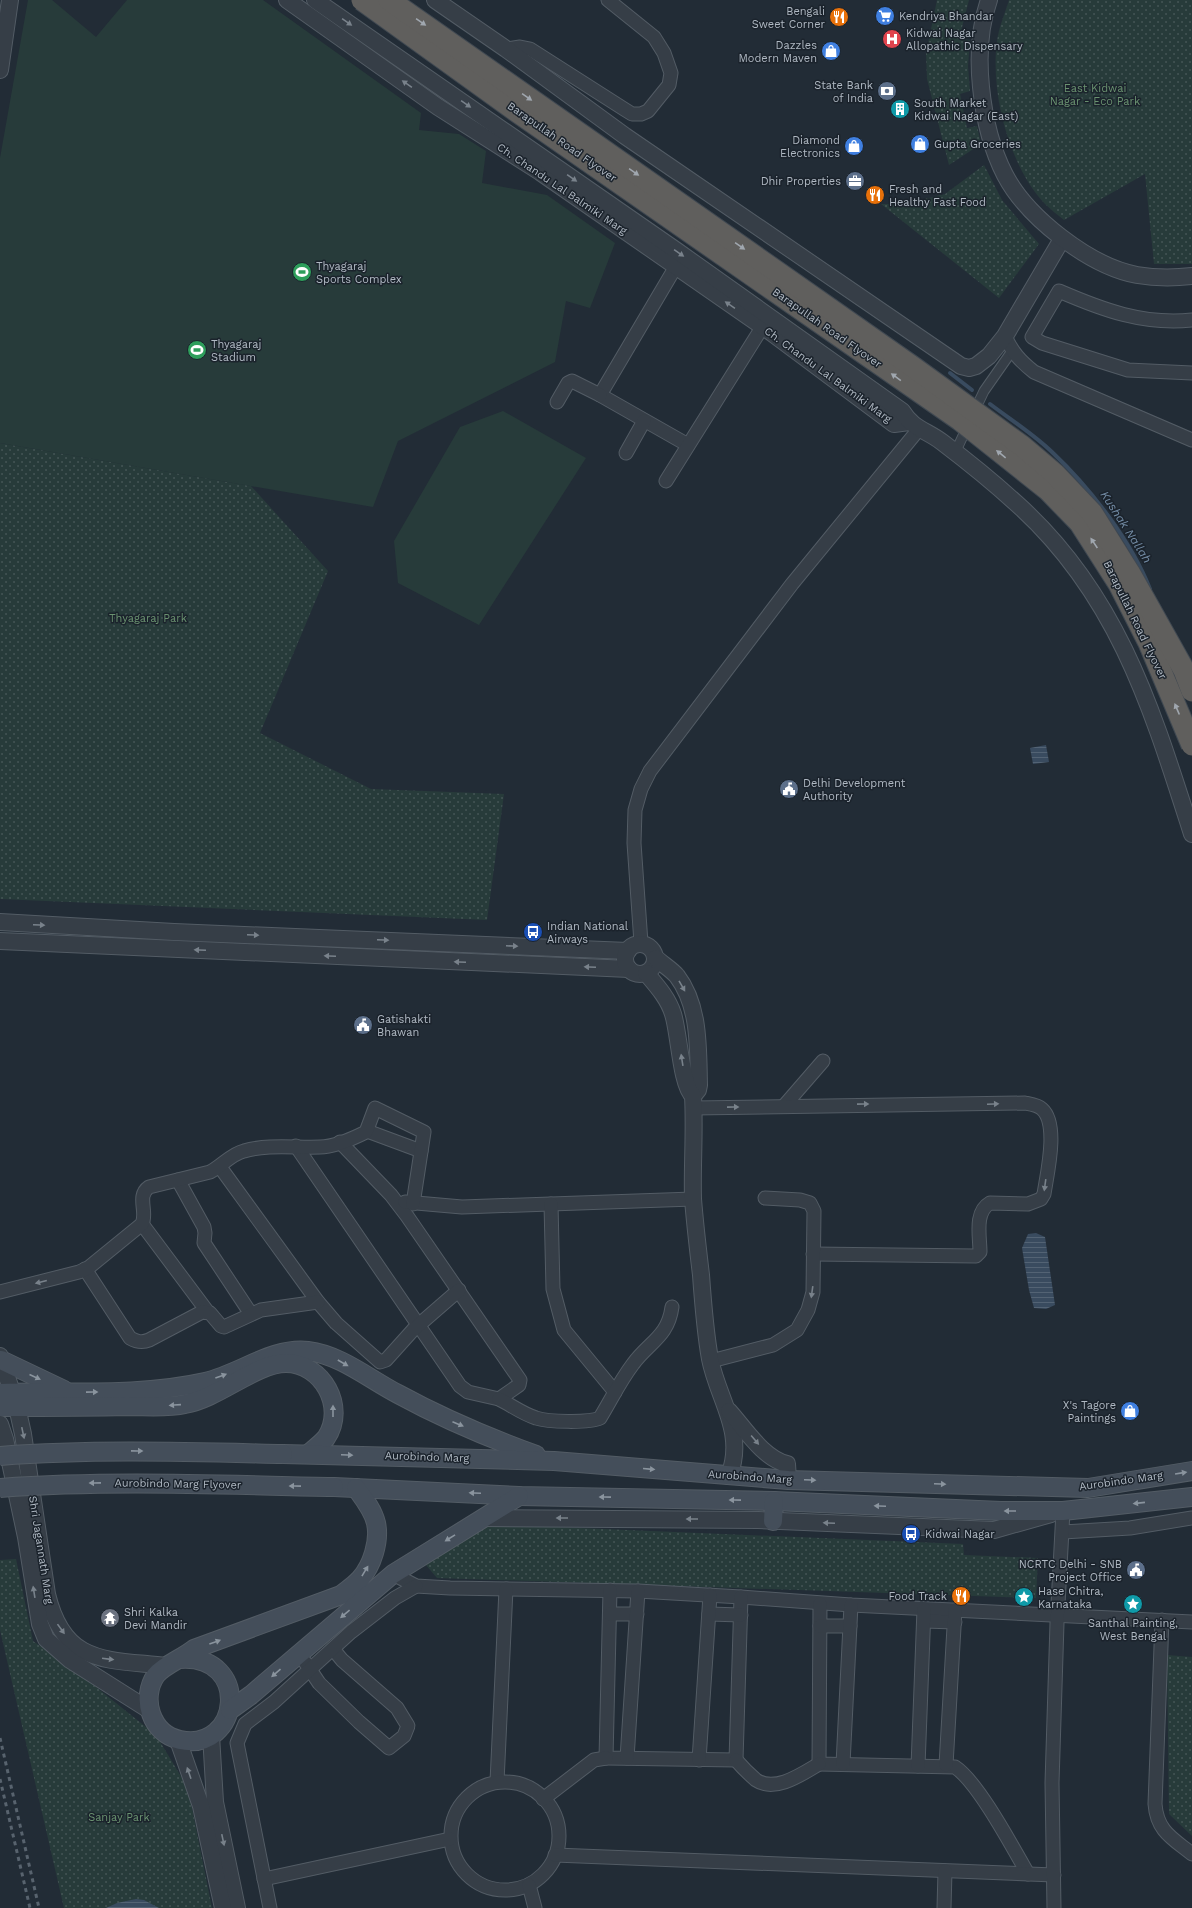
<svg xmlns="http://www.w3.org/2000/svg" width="1192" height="1908" font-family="'Work Sans',sans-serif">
<defs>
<pattern id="park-dots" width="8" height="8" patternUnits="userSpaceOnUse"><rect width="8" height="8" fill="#273b3a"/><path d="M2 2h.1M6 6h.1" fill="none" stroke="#455" stroke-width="1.8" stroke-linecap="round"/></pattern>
<pattern id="water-rules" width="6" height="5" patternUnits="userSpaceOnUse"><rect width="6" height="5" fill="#394b5f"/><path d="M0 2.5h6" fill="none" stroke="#536374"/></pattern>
</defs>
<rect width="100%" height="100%" fill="#222c36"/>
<g fill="url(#park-dots)">
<polygon points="937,0 969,0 959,39 970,40 968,66 970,91 960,94 967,128 977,126 981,144 949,165 927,79 926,53"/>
<path d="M1009,0H1192V264H1154L1145,174L1064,220C1058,215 1051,210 1045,204C1009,166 990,93 997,41C999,27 1005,13 1009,0Z"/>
<polygon points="984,165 1002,200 1039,244 999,298 881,204 904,204 945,194"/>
<polygon points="0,443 251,486 328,571 260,733 371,789 504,794 487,920 0,899"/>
<polygon points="487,1524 963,1544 964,1555 1038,1558 1036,1598 437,1578 425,1564"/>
<polygon points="16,1559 33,1641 71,1667 156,1735 188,1788 212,1908 64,1908 0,1630 0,1560"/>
<polygon points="1167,1655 1192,1657 1192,1836 1169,1814"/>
</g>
<g fill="#273b3a">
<polygon points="28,0 52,0 96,37 127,0 263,0 421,113 419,130 459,134 486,151 482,183 547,195 615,243 590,308 566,301 555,362 398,441 373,507 0,443 0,158"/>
<polygon points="503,411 586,458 479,625 398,583 394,541 460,427"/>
</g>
<g fill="url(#water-rules)">
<polygon points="1046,745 1049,762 1033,764 1030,748"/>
<polygon points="1036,1233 1045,1237 1055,1305 1046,1309 1034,1308 1029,1290 1022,1248 1028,1234"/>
<polygon points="136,1899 144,1900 159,1908 106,1908 117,1903"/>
</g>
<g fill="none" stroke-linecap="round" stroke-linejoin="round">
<g stroke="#394b5f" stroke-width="4">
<polyline points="950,373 972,390"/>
<path d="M990,404C1011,420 1035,435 1053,453C1091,489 1131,541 1150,589"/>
</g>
<g stroke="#535c65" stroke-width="11">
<g id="pedestrian">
<polyline points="974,412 984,391 1012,351"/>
<polyline points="955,453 968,425"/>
</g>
</g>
<g stroke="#535c65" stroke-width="15">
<g id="minor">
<polyline points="506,49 520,47 530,49 624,109 632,114 641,114 648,111 669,85 671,73 664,53 654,37 608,0"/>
<polyline points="675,268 600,395 688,445"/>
<path d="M1192,320C1143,325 1103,310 1059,291L1032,337L1042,343L1128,370L1192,373"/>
<path d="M1005,336C1012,352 1020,361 1034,372L1192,440"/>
<polyline points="557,402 568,383 572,381 600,395"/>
<polyline points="626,453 644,421"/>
<polyline points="666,481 768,318"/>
<polyline points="641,943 634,843 635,810 641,789 650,771 792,584 919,429"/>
<polyline points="784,1106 823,1061"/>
<path d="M694,1108L1025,1103C1030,1104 1038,1105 1042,1109C1059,1124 1047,1174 1044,1194L1041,1199L1028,1204L990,1203C974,1212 980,1237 980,1252L976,1256L813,1254"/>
<polyline points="367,1131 421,1151"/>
<polyline points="296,1146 460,1386 468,1392 499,1399 519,1385 520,1380 407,1216 391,1195 340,1142"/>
<polyline points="220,1167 318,1302 336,1323 380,1362 386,1360 413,1330 459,1290"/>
<polyline points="178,1180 204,1227 205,1233 204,1243 251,1314"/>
<polyline points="405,1202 462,1207 693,1199"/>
<polyline points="551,1204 553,1289 564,1330 615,1392"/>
<polyline points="142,1224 207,1311"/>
<path d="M85,1269L130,1338C137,1342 142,1343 149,1340L202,1312L210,1313L221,1326L224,1327L261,1310L318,1302"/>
<path d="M0,1292L79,1272L88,1268L142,1224C148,1212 136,1196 149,1187L210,1172C222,1166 231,1154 244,1151C268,1144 295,1148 320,1147C334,1147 354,1138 366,1132L375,1108L424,1132L413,1204"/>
<polyline points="711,1361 773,1345 797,1330 808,1310 813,1292 814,1211 810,1203 800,1200 765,1198"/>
<path d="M499,1399C511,1405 523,1414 536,1418C548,1422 589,1423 600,1418C611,1400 620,1381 633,1364C649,1342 668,1337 672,1307"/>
<polyline points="1063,1532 1130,1528 1192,1518"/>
<polyline points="393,1574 416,1586 450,1588 638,1591 741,1597 851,1605 1192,1622"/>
<polyline points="610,1590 606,1758 736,1760 741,1597"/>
<path d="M820,1604L819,1764L955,1767C978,1782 1013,1848 1028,1874"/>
<polyline points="610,1614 637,1614"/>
<polyline points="709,1614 741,1615"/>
<path d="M1162,1620L1155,1804C1157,1831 1172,1838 1192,1854"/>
<polyline points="924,1621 955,1622"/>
<polyline points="820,1626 850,1626"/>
<polyline points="305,1662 319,1683 359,1722 389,1748 404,1736 408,1726 397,1708 342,1660 333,1649"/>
<polyline points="627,1758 638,1591"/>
<polyline points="699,1760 710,1595"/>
<path d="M736,1760C742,1767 749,1774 756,1780C775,1793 802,1774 819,1764"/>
<polyline points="843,1764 851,1605"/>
<polyline points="946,1765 955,1610"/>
<polyline points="918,1766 924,1609"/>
<polyline points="497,1782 506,1589"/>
<circle cx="505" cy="1836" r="54"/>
<polyline points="543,1799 594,1760 606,1758"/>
<polyline points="555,1855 1054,1875"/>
<polyline points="264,1879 450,1839"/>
<polyline points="529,1885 535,1908"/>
<polyline points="270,1908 237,1743 245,1724 274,1702 351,1632 395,1598 416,1586"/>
<polyline points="944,1908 945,1871"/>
<polyline points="1054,1908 1052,1783 1057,1623 1063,1511"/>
</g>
</g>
<g stroke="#535c65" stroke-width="18">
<g id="tertiary">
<polyline points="287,0 438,107 540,172 772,333 894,424 909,422"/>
<path d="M315,0L677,251L902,411C913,429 926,430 942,442C967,461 993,482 1016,503C1118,594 1152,709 1192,834"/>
<polyline points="435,0 506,49 625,136 961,366 969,368 976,366 989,356 1005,336 1062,239"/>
<path d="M989,0C979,28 978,57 981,87C984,117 991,148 1005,175C1027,217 1089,266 1137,275C1155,278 1174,278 1192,276"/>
<polyline points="0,70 10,0"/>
<polyline points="0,922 174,932 628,951"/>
<polyline points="0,941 629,969"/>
<circle cx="640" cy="959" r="15"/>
<path d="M656,958C662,964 671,969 677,976C700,1006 698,1049 699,1085L698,1090L693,1096"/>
<path d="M646,973C657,986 668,998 673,1014C679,1032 681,1086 693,1096C695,1130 692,1165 693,1199C695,1224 698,1250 701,1275C703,1303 705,1331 710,1359C718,1400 746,1432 729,1476"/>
<path d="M0,1356L17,1407L23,1434L47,1594C64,1665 105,1659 166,1666"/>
<path d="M729,1411C746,1430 763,1458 787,1464L788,1480"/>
<polyline points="0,1424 5,1439 26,1537 40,1624 46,1639 70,1660 149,1710"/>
<polyline points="483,1518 758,1520 994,1530 1051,1514"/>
<polyline points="211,1735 215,1802 237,1908"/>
<polyline points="178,1740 201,1806 223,1908"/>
</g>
</g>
<g stroke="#535c65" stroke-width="20">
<g id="secondary">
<polyline points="1,1360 64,1390"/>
<path d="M0,1393C68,1391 138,1397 205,1382C240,1374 272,1347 308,1351C341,1355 369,1379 398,1394C442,1418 489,1438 536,1455"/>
<path d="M0,1407C43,1407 85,1407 128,1406C147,1406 167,1408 185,1404C219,1398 256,1363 286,1363C322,1363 347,1407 326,1438C321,1444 314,1449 308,1454"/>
<polyline points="283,1454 554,1461 788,1480 1088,1488 1192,1471"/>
<polyline points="334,1487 519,1496 774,1501 1001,1511 1063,1511 1192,1497"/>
<polyline points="773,1521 774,1501"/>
<path d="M180,1659C252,1654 241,1753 180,1740C151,1734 140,1698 156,1675C164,1665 183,1658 194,1649L341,1595C347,1590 355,1585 360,1579C372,1566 380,1541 376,1523C373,1510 364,1499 356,1488"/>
<polyline points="230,1710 251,1695 393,1574 519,1496"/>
</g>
</g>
<use href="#pedestrian" stroke="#363e47" stroke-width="9"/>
<use href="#minor" stroke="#363e47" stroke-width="13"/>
<use href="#tertiary" stroke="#363e47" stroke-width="16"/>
<use href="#secondary" stroke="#444e5a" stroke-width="18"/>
<g stroke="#58636e" stroke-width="3" stroke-dasharray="4 4" stroke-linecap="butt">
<polyline points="0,1738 39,1908"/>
<polyline points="0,1779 30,1908"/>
</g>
<g stroke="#535c65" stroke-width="20" stroke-linecap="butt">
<g id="secondary-bridge">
<path d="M0,1456C94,1449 189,1452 283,1454"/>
<path d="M0,1488C111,1480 223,1485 334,1487"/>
</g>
</g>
<g stroke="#404952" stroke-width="23" stroke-linecap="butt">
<g id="trunk-bridge">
<polyline points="362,0 516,111 960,420 1048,490 1080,523 1119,584 1149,643 1192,745"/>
<polyline points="389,0 913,367 1022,446 1055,474 1092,513 1129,572 1184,670 1192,691"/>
</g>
</g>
<use href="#secondary-bridge" stroke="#444e5a" stroke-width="18"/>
<use href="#trunk-bridge" stroke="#605f5d" stroke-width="21"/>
</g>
<defs><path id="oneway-solid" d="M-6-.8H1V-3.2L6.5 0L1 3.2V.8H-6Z"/></defs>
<g fill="#79828b">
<use href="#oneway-solid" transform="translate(347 22) rotate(35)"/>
<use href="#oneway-solid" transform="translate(407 84) rotate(-145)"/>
<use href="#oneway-solid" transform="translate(466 104) rotate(35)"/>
<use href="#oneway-solid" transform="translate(572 178) rotate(35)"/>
<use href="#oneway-solid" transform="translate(679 253) rotate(35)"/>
<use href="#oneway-solid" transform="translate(730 305) rotate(-146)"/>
<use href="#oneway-solid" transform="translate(39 925) rotate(3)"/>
<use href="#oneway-solid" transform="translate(253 935) rotate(2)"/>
<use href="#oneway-solid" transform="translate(383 940) rotate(2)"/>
<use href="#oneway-solid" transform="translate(512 946) rotate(2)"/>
<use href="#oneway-solid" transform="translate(200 950) rotate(-177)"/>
<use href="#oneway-solid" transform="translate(330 956) rotate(-178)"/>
<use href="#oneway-solid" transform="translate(460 962) rotate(-178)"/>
<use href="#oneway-solid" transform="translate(590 967) rotate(-178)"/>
<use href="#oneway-solid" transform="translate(682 986) rotate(60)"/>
<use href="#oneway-solid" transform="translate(682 1060) rotate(-99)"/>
<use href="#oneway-solid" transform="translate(863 1104) rotate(-1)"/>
<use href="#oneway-solid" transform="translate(993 1104) rotate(-2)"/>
<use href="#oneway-solid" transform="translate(733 1107) rotate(-1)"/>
<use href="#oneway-solid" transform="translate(1045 1185) rotate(98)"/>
<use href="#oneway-solid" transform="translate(41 1282) rotate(166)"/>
<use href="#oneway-solid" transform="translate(812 1292) rotate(98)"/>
<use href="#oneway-solid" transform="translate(23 1433) rotate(78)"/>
<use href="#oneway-solid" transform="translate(755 1440) rotate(50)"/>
<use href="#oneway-solid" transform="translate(562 1518) rotate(-180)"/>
<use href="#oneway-solid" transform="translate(692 1519) rotate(-180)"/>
<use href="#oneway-solid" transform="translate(829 1523) rotate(-178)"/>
<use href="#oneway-solid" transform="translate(34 1592) rotate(-99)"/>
<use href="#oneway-solid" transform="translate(61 1629) rotate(54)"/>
<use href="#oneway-solid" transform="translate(108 1659) rotate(7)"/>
<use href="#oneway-solid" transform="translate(189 1773) rotate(-109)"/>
<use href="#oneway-solid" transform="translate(223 1840) rotate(78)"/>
</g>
<g fill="#a0a7af">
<use href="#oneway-solid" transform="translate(421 22) rotate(35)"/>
<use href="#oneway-solid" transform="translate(527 97) rotate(35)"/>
<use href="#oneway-solid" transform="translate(634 172) rotate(35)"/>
<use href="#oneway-solid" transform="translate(740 246) rotate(35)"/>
<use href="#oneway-solid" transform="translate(896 377) rotate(-144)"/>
<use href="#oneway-solid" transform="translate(1001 454) rotate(-141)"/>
<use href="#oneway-solid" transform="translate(1094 543) rotate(-124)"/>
<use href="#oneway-solid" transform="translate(1177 709) rotate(-113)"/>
</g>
<g fill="#8a949e">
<use href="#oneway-solid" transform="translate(343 1363) rotate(30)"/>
<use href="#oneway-solid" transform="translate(221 1376) rotate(-20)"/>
<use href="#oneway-solid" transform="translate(35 1377) rotate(24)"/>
<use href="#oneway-solid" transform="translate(92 1392) rotate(-1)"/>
<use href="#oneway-solid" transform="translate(175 1405) rotate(176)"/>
<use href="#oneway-solid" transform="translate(333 1411) rotate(-90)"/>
<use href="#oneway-solid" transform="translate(458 1424) rotate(23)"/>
<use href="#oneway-solid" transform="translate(137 1451) rotate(1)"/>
<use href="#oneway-solid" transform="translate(347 1455) rotate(2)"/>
<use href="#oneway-solid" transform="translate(649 1469) rotate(5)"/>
<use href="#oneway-solid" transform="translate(1181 1473) rotate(-9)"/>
<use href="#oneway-solid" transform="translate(810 1480) rotate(2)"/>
<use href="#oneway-solid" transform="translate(95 1483) rotate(179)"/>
<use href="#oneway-solid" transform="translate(940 1484) rotate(2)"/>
<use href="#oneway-solid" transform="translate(295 1486) rotate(-179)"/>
<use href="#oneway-solid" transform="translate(475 1493) rotate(-177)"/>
<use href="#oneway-solid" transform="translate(605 1497) rotate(-179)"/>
<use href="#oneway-solid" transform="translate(735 1500) rotate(-179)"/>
<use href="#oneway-solid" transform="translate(1139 1503) rotate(174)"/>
<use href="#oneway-solid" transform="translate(880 1506) rotate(-178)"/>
<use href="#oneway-solid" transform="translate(1010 1511) rotate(-180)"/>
<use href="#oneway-solid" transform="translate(450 1538) rotate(148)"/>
<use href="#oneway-solid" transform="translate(365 1571) rotate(-59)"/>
<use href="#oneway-solid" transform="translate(345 1614) rotate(140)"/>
<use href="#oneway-solid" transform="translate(215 1642) rotate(-20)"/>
<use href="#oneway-solid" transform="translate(276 1673) rotate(139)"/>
</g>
<defs>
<g id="supermarket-disc" transform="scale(1)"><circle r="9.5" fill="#3f7fe0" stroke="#1b232c"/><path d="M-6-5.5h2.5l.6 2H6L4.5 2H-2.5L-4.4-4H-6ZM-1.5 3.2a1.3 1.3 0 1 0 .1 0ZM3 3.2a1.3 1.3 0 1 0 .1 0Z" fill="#fff"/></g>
<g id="restaurant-disc" transform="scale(1)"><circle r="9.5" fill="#e8710a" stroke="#1b232c"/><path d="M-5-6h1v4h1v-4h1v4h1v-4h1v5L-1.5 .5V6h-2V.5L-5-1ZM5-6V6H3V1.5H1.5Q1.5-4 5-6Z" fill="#fff"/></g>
<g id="hospital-disc" transform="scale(1)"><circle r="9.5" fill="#e0444e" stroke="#1b232c"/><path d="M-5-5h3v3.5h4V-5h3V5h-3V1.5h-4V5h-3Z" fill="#fff"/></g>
<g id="shop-disc" transform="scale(1)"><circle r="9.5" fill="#3f7fe0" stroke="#1b232c"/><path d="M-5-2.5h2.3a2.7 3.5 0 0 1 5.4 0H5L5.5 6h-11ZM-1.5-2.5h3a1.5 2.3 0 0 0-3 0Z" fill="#fff"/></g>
<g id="bank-disc" transform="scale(1)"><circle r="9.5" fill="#5c6f8a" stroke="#1b232c"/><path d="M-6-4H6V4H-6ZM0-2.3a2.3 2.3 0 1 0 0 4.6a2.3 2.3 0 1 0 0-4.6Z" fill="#fff"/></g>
<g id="building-disc" transform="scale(1)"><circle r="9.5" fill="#0f9aa8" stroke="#1b232c"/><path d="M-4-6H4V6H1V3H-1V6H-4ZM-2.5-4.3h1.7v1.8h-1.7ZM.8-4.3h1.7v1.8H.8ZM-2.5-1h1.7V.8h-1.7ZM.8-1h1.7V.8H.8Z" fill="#fff"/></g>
<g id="office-disc" transform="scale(1)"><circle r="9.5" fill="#5c6f8a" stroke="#1b232c"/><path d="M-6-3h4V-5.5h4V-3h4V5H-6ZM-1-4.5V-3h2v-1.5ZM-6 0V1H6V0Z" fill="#fff"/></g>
<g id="stadium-disc" transform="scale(1)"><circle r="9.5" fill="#2e9e5b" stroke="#1b232c"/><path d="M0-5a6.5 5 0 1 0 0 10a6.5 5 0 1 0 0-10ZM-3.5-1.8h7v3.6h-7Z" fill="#fff"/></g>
<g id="civic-disc" transform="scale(1)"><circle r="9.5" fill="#5c6f8a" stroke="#1b232c"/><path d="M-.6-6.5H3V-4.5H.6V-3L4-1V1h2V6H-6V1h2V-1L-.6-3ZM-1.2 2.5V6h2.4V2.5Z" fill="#fff"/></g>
<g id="bus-disc" transform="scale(1)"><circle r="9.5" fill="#1a4fb4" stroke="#1b232c"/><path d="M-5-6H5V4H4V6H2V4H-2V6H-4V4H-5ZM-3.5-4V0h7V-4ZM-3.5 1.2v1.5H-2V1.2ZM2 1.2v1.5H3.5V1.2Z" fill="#fff"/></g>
<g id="sight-disc" transform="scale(1)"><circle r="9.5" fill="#0f9aa8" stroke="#1b232c"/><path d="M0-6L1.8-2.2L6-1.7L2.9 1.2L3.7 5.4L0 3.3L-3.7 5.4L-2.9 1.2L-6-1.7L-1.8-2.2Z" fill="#fff"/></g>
<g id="temple-disc" transform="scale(1)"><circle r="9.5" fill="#6b7280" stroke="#1b232c"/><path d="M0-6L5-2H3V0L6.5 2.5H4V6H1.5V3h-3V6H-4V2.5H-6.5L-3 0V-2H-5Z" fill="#fff"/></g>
</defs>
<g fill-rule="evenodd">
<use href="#supermarket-disc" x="885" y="16"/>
<use href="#restaurant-disc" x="839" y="17"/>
<use href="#hospital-disc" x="892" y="39"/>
<use href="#shop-disc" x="831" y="51"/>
<use href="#bank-disc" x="887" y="91"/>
<use href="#building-disc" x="900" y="109"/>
<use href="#shop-disc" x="920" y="144"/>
<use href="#shop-disc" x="854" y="146"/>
<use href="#office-disc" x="855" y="181"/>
<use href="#restaurant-disc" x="875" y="195"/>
<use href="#stadium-disc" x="302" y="272"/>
<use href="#stadium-disc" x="197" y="350"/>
<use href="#civic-disc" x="789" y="789"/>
<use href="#bus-disc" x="533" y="932"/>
<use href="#civic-disc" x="363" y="1025"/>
<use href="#shop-disc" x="1130" y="1411"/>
<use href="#bus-disc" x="911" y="1534"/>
<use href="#civic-disc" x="1136" y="1570"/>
<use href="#restaurant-disc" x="961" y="1596"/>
<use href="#sight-disc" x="1024" y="1597"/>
<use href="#sight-disc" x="1133" y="1604"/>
<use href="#temple-disc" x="110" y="1618"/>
</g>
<g text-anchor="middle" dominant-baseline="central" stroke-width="3" stroke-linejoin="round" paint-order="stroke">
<g font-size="11" fill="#b0b9c3" stroke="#1b232c" text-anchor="start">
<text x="825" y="11" text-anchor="end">Bengali<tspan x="825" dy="13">Sweet Corner</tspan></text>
<text x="899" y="16">Kendriya Bhandar</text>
<text x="906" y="33">Kidwai Nagar<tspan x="906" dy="13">Allopathic Dispensary</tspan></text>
<text x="817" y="45" text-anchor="end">Dazzles<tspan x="817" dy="13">Modern Maven</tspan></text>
<text x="873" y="85" text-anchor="end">State Bank<tspan x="873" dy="13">of India</tspan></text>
<text x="914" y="103">South Market<tspan x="914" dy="13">Kidwai Nagar (East)</tspan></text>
<text x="840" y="140" text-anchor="end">Diamond<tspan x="840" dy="13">Electronics</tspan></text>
<text x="934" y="144">Gupta Groceries</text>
<text x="841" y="181" text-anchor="end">Dhir Properties</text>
<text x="889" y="189">Fresh and<tspan x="889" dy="13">Healthy Fast Food</tspan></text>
<text x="316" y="266">Thyagaraj<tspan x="316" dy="13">Sports Complex</tspan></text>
<text x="211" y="344">Thyagaraj<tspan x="211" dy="13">Stadium</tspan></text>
<text x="803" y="783">Delhi Development<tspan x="803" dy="13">Authority</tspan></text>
<text x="547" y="926">Indian National<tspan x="547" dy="13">Airways</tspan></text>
<text x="377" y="1019">Gatishakti<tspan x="377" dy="13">Bhawan</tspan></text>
<text x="1116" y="1405" text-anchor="end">X's Tagore<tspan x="1116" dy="13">Paintings</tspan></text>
<text x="925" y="1534">Kidwai Nagar</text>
<text x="1122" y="1564" text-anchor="end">NCRTC Delhi - SNB<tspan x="1122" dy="13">Project Office</tspan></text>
<text x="1038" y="1591">Hase Chitra,<tspan x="1038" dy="13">Karnataka</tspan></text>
<text x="947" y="1596" text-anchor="end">Food Track</text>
<text x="124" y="1612">Shri Kalka<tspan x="124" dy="13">Devi Mandir</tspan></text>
<text x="1133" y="1623" text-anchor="middle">Santhal Painting,<tspan x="1133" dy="13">West Bengal</tspan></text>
</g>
<g font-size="11" fill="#6a9270" stroke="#1b232c">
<text x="1095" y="88">East Kidwai<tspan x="1095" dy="13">Nagar - Eco Park</tspan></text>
<text x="148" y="618">Thyagaraj Park</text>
<text x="119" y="1817">Sanjay Park</text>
</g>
<g font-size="11" fill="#b0b9c3" stroke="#1b232c">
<text transform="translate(562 142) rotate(35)">Barapullah Road Flyover</text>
<text transform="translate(562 189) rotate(34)">Ch. Chandu Lal Balmiki Marg</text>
<text transform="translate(827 328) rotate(35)">Barapullah Road Flyover</text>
<text transform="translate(828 375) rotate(36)">Ch. Chandu Lal Balmiki Marg</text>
<text transform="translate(1135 620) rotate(64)">Barapullah Road Flyover</text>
<text transform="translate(427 1457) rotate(2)">Aurobindo Marg</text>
<text transform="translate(750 1477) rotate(4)">Aurobindo Marg</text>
<text transform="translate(1121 1481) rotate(-8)">Aurobindo Marg</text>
<text transform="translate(178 1484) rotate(1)">Aurobindo Marg Flyover</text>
<text transform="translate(41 1550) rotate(81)">Shri Jagannath Marg</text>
</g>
<g font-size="12" font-style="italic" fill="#738ca5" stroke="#1b232c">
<text transform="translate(1126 527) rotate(57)">Kushak Nallah</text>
</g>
</g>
</svg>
